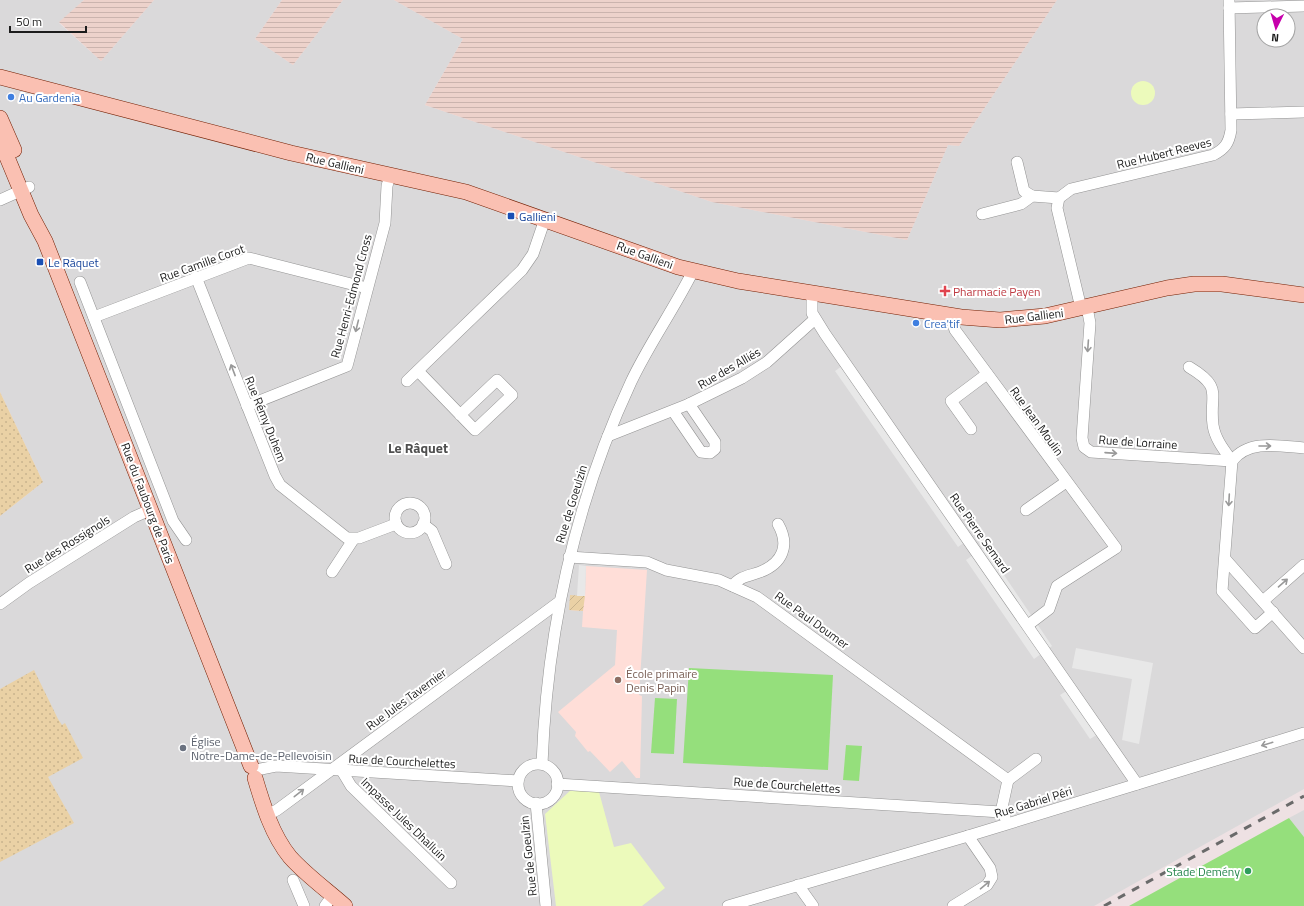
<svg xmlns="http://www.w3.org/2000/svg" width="1304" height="906" font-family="'Titillium Web',sans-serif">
<defs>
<pattern id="farmland-rules" width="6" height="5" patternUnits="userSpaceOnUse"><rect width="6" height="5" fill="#edd2cb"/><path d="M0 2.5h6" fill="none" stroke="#cbb4ae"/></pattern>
<pattern id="grass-dots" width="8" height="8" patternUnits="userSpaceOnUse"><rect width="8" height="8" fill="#ead1a5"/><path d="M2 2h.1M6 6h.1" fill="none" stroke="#c8b38d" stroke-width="1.8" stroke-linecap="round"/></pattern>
<pattern id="garden-furrows" width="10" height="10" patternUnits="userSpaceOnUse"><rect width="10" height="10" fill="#ead1a5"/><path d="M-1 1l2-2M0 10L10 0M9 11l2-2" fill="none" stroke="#c8b38d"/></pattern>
</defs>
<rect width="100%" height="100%" fill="#eee1e3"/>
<g fill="#dad9da" fill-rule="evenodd">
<path d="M0,0H84L59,23L101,61L154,0H282L255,39L293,65L343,0H394L463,39L425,105L712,202L907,240L948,145L959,146L1057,0H1304V789L1094,906H0V516L43,482L0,392ZM1264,16H1288V40H1264Z"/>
<polygon points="1304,810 1304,837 1289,818"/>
</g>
<polygon fill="#ffded8" points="586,566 647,570 639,695 642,696 640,778 636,778 622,761 610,772 590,751 588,752 575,736 576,732 558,712 615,665 617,630 582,627 583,611 569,610 585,596"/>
<g fill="url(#farmland-rules)">
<polygon points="84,0 154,0 101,61 59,22"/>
<polygon points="282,0 343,0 293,65 255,39"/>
<polygon points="394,0 1057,0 959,146 948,145 907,240 712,202 425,105 463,39"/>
</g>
<g fill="url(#grass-dots)">
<polygon points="0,392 43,482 0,516"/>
<polygon points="34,670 58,719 62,725 65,723 83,758 48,777 74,823 0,862 0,689"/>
</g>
<g fill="#ecfabb">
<circle cx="1143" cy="93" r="12"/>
<polygon points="572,789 599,792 614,847 631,843 665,888 642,906 556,906 545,814"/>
</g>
<polygon fill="url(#garden-furrows)" points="570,595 585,596 583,611 569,610"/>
<g fill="#95df7c">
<polygon points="689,668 833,675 828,770 683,763"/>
<polygon points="655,698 677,699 674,754 651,753"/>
<polygon points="846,745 862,746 859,781 843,780"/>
<polygon points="1289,818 1304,837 1304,906 1129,906"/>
</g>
<g fill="#e8e8e8">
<polygon points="842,366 965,542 958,547 835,371"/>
<polygon points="985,547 1052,646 1034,659 966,560"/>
<polygon points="579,565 586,566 585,596 577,596"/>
<polygon points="1076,648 1153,663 1139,744 1122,740 1132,679 1072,668"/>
<polygon points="1068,690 1098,734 1090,739 1060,695"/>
</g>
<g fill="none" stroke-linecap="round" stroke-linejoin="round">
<g stroke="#939393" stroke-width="12">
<g id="street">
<polyline points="1229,8 1304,6"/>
<polyline points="1231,114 1304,112"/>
<polyline points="1017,162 1024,191 1032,196"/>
<polyline points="0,200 29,187"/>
<polyline points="982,214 1021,204 1032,196 1059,198"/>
<polyline points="196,277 275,476 280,485 347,538 359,538 396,524"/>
<polyline points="80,282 173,521 186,540"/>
<polyline points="812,293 812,313 825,334 1137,784"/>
<polyline points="1087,307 1090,323 1082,438 1084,447 1091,452 1232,461"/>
<path d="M1081,308L1057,208L1059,198L1071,189L1213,155C1225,149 1229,143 1231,130L1229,0"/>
<polyline points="950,315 955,330 1116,548 1057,586 1049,609 1028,625"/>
<polyline points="94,317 249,258 367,288"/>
<path d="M1189,367C1224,388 1209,393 1213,425C1215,439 1224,450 1232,461L1222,591L1255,628L1273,612"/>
<polyline points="418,371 475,430 512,395 497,380 460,415"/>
<polyline points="407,381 522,270 533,254 545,219"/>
<polyline points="247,406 347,366 385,223 387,186 390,175"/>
<polyline points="673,411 701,452 710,453 715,449 715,442 689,404"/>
<polyline points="971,429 951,401 987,374"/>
<polyline points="608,436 689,404 742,378 767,362 815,319"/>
<path d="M1232,461C1248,439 1280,446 1304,448"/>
<circle cx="410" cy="518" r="15"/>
<polyline points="1026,510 1066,482"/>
<polyline points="423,524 432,531 446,564"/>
<polyline points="569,557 647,562 666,570 719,580 757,597 1008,780 1001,812"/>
<polyline points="1226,560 1304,648"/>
<polyline points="332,572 353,540"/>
<path d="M733,586C739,576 750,576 760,572C783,563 790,545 778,524"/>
<polyline points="1263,601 1304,565"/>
<polyline points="0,604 29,583 134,517 150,510"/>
<path d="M542,764C547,631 574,504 631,382C649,344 674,309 693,271"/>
<circle cx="538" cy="784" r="20"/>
<polyline points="261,769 276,766 518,781"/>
<polyline points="342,771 351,786 451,883"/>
<polyline points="1008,780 1036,759"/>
<polyline points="557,784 1001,812 1005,817"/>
<polyline points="536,803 546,906"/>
<polyline points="267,815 277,810 559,602"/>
<polyline points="293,880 304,906"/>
<polyline points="798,885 813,906"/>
<polyline points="325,906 333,895"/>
<polyline points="728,906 968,836 1304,733"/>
<polyline points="953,906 987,885 992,877 990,868 968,836"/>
</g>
</g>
<g stroke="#731e02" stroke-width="16">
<g id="secondary">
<polyline points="0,77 291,153 466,192 678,267 738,281 961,317 1000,320 1045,316 1167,288 1194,284 1222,284 1304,295"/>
<polyline points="0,118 14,150"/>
<polyline points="0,140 31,215 45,241 251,766"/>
<path d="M255,778C263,805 272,835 290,857C306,875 327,890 345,906"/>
</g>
</g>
<use href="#street" stroke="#fff" stroke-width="11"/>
<use href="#secondary" stroke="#fac0b2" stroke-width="15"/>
<polyline stroke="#6a6a6a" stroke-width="3" stroke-dasharray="8 8" stroke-linecap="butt" points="1104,906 1304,796"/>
</g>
<defs><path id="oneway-shaft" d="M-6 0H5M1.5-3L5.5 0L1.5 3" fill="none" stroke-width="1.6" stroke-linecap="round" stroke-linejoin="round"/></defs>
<g stroke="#999">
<use href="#oneway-shaft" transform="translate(357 326) rotate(104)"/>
<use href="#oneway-shaft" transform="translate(1088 346) rotate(94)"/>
<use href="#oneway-shaft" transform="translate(233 370) rotate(-111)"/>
<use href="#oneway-shaft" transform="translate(1265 446)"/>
<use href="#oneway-shaft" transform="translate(1111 453) rotate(4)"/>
<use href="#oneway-shaft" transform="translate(1229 500) rotate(93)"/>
<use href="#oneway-shaft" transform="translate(1283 583) rotate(-41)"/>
<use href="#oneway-shaft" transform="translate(1267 744) rotate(163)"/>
<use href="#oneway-shaft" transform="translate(299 793) rotate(-38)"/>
<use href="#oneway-shaft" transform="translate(985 885) rotate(-40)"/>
</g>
<g fill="#3f7fe0" stroke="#fff" stroke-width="1.5">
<circle cx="11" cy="97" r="4"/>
<circle cx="916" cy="323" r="4"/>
</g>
<g fill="#1a4fb4" stroke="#fff" stroke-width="1.5">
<rect x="507" y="212" width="8" height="8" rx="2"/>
<rect x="36" y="258" width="8" height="8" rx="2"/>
</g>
<path fill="#e0444e" stroke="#fff" stroke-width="1.5" d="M943 285h4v4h4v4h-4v4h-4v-4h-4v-4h4z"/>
<circle fill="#8d6e63" stroke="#fff" stroke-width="1.5" cx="618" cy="680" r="4"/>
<circle fill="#6b7280" stroke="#fff" stroke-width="1.5" cx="183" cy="748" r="4"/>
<circle fill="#2e9e5b" stroke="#fff" stroke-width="1.5" cx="1248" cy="871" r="4"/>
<g text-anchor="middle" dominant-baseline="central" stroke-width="4" stroke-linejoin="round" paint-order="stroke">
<g font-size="12" fill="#366cbe" stroke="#fff" text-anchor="start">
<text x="19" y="97">Au Gardenia</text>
<text x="924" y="323">Crea'tif</text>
</g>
<g font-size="12" fill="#1c1c1c" stroke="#fff">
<text transform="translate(1164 153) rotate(-14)">Rue Hubert Reeves</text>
<text transform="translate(335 163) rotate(13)">Rue Gallieni</text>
<text transform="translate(645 255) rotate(20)">Rue Gallieni</text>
<text transform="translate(202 263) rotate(-20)">Rue Camille Corot</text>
<text transform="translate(351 296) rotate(-75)">Rue Henri-Edmond Cross</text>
<text transform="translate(1034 316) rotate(-7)">Rue Gallieni</text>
<text transform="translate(729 368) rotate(-30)">Rue des Alliés</text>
<text transform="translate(266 419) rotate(68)">Rue Rémy Duhem</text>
<text transform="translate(1037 421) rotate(54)">Rue Jean Moulin</text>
<text transform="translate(1138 442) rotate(4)">Rue de Lorraine</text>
<text transform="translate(148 503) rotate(69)">Rue du Faubourg de Paris</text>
<text transform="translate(571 504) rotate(-73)">Rue de Goeulzin</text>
<text transform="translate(980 533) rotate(55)">Rue Pierre Semard</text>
<text transform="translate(67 544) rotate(-32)">Rue des Rossignols</text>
<text transform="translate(812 620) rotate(36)">Rue Paul Doumer</text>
<text transform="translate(406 699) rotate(-36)">Rue Jules Tavernier</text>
<text transform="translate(402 761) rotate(3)">Rue de Courchelettes</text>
<text transform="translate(787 785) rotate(4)">Rue de Courchelettes</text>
<text transform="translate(1033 802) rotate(-17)">Rue Gabriel Péri</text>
<text transform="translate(404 819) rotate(44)">Impasse Jules Dhalluin</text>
<text transform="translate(528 856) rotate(-96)">Rue de Goeulzin</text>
</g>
<g font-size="12" fill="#164399" stroke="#fff" text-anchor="start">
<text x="519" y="216">Gallieni</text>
<text x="48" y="262">Le Râquet</text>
</g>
<g font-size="12" fill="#be3a42" stroke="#fff" text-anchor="start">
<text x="953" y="291">Pharmacie Payen</text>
</g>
<g font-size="12" fill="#785e54" stroke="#fff" text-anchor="start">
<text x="626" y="673">École primaire<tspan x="626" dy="14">Denis Papin</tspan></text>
</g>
<g font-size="12" fill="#5b616d" stroke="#fff" text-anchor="start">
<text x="191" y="741">Église<tspan x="191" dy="14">Notre-Dame-de-Pellevoisin</tspan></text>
</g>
<g font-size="12" fill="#27864d" stroke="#fff" text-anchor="end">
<text x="1240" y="871">Stade Demény</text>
</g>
<g font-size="14" font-weight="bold" fill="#4f4f4f" stroke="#fff">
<text x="418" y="447">Le Râquet</text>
</g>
</g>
<g transform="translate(1276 28) rotate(185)"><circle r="19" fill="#ffffff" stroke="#a4a4a4"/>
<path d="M0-3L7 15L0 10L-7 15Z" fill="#c700ac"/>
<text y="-6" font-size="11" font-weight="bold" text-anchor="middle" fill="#1c1c1c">N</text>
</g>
<path d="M10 26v6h76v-6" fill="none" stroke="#1c1c1c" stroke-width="2"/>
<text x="16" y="26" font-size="12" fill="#1c1c1c" stroke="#ffffff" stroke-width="3" paint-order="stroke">50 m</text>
</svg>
